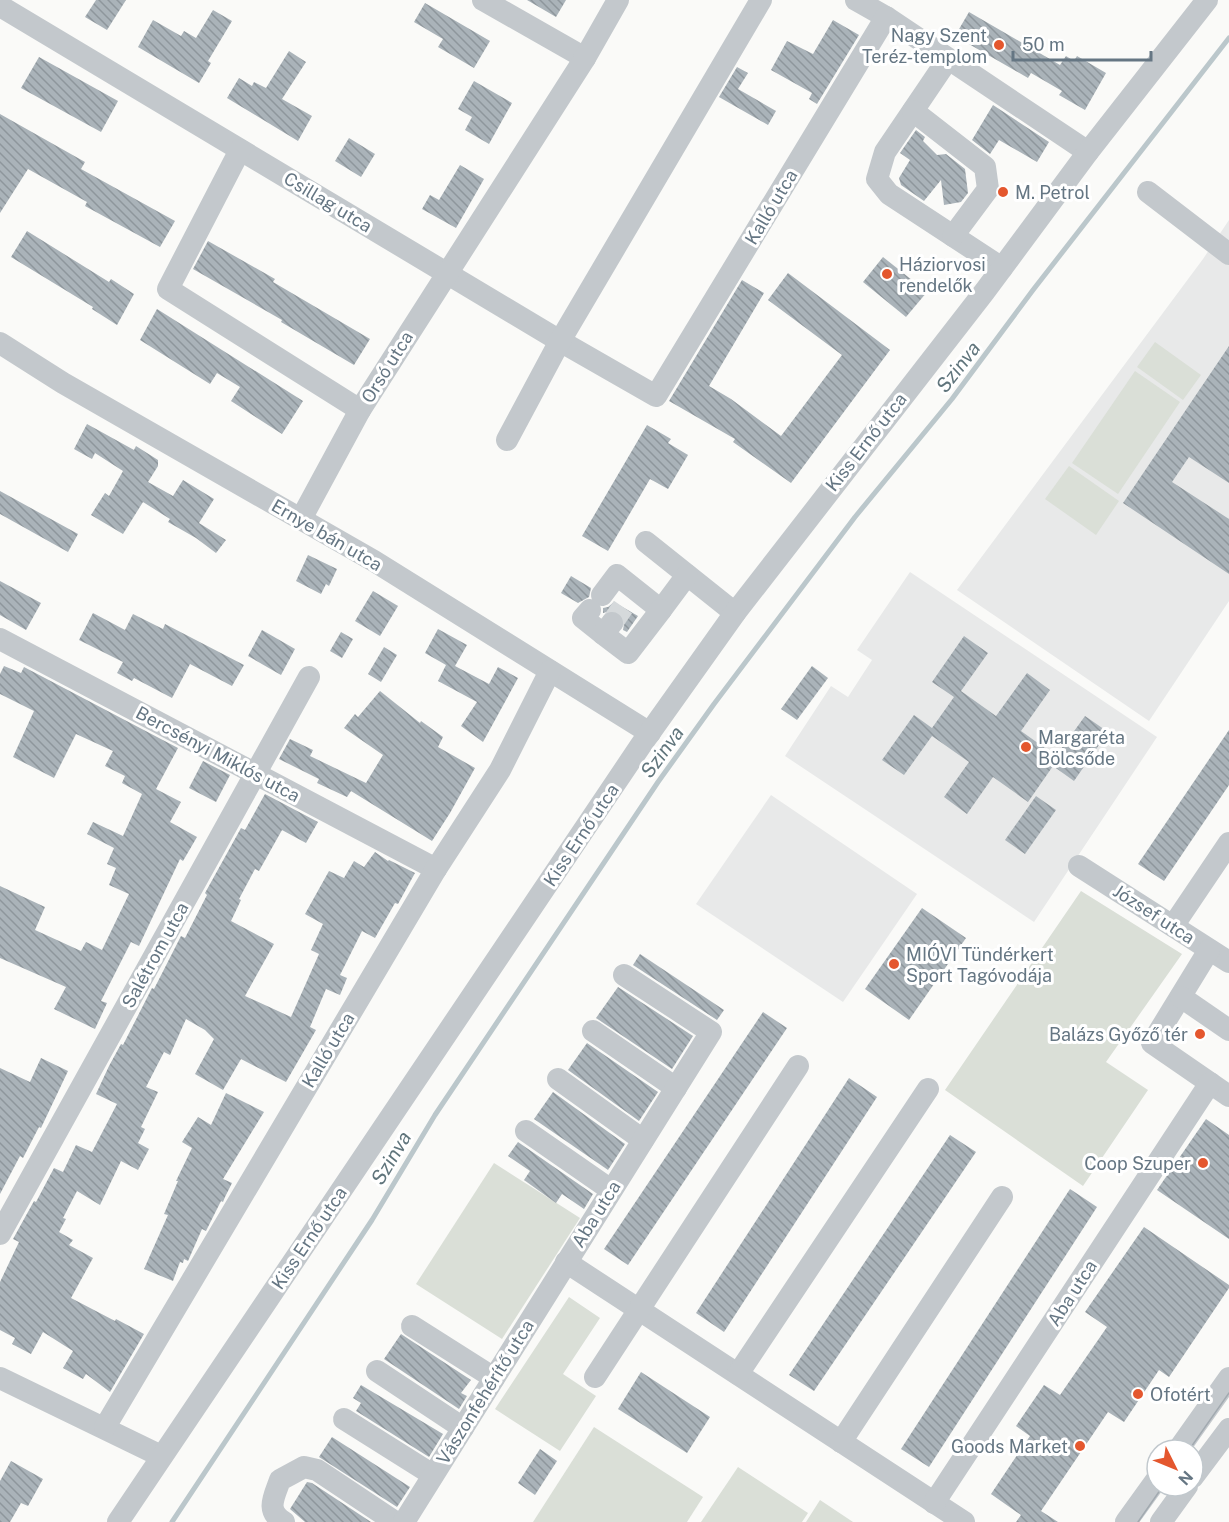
<svg xmlns="http://www.w3.org/2000/svg" width="1229" height="1522" font-family="'Public Sans',sans-serif">
<defs>
<pattern id="building-back-hatch" width="6" height="6" patternUnits="userSpaceOnUse" patternTransform="scale(1.5)"><rect width="6" height="6" fill="#aab3b9"/><path d="M-1 5l2 2M0 0l6 6M5-1l2 2" fill="none" stroke="#8e969c"/></pattern>
</defs>
<rect width="100%" height="100%" fill="#fafaf8"/>
<g fill="#e8e9e9">
<polygon points="1229,220 1229,601 1149,721 957,590 1203,259"/>
<polygon points="910,572 1157,737 1034,922 785,756 831,686 848,697 872,660 857,650"/>
<polygon points="771,795 917,894 843,1002 696,904"/>
</g>
<g fill="#dadfd7">
<polygon points="1155,342 1201,375 1183,400 1137,367"/>
<polygon points="1135,371 1180,402 1118,494 1072,463"/>
<polygon points="1069,466 1119,501 1096,535 1045,499"/>
<polygon points="1081,891 1182,954 1106,1062 1148,1090 1083,1186 945,1090"/>
<polygon points="494,1163 580,1218 502,1339 416,1284"/>
<polygon points="569,1297 600,1318 563,1374 596,1396 560,1451 495,1409"/>
<polygon points="594,1427 703,1497 687,1522 533,1522"/>
<polygon points="738,1467 808,1513 802,1522 701,1522"/>
<polygon points="820,1500 853,1522 806,1522"/>
</g>
<g fill="none" stroke-linecap="round" stroke-linejoin="round">
<polyline stroke="#bbc7cb" stroke-width="5" points="172,1522 372,1220 435,1115 658,782 714,704 855,517 952,399 1033,290 1229,38"/>
</g>
<g fill="url(#building-back-hatch)">
<polygon points="96,0 126,0 107,30 85,17"/>
<polygon points="527,0 566,0 556,17"/>
<polygon points="425,3 490,41 474,68 438,47 443,39 414,22"/>
<polygon points="213,10 232,21 208,61 211,63 199,83 138,47 153,20 181,36 184,31 196,38"/>
<polygon points="969,12 1060,65 1066,56 1074,61 1077,56 1106,73 1085,110 1059,95 1062,91 1031,73 1028,78 955,36"/>
<polygon points="833,20 859,35 817,104 809,99 812,93 771,70 787,41 813,54"/>
<polygon points="289,51 306,62 282,99 312,116 298,141 227,98 239,78 252,86 254,82 266,88"/>
<polygon points="39,57 118,101 101,132 21,88"/>
<polygon points="737,67 748,73 738,89 776,111 768,125 719,97"/>
<polygon points="474,81 512,103 489,144 465,130 472,117 458,109"/>
<polygon points="993,105 1049,142 1037,162 999,140 990,154 972,140"/>
<polygon points="0,114 85,162 81,169 175,221 160,247 85,206 87,202 28,169 0,213"/>
<polygon points="916,130 925,137 923,141 937,155 946,154 965,169 968,193 961,202 944,205 941,180 924,201 901,185 899,178 910,160 900,153"/>
<polygon points="349,138 375,154 361,177 335,161"/>
<polygon points="460,165 484,179 456,228 422,209 430,195 439,200"/>
<polygon points="27,231 109,282 111,279 134,294 117,325 92,309 93,307 11,257"/>
<polygon points="208,241 275,279 273,282 370,339 354,365 281,322 282,320 193,269"/>
<polygon points="883,257 927,292 906,317 863,282"/>
<polygon points="788,273 890,350 791,483 733,442 735,439 669,401 742,280 764,293 709,386 731,399 781,436 842,355 768,300"/>
<polygon points="157,309 303,401 282,434 231,401 240,387 217,373 210,384 140,340"/>
<polygon points="1229,346 1229,483 1189,457 1172,482 1229,519 1229,574 1123,503"/>
<polygon points="87,424 134,450 136,446 158,460 158,466 148,482 173,496 183,480 214,499 199,523 226,540 216,553 196,538 168,522 170,519 143,502 123,534 91,515 105,493 109,496 123,471 95,453 92,459 74,449"/>
<polygon points="647,425 671,439 668,443 688,455 668,489 650,479 608,551 582,536"/>
<polygon points="0,491 78,534 68,552 0,514"/>
<polygon points="308,555 337,569 329,586 326,584 321,594 296,581"/>
<polygon points="571,576 591,588 589,597 578,603 561,593"/>
<polygon points="0,581 41,603 26,630 0,615"/>
<polygon points="373,591 398,606 380,636 355,621"/>
<polygon points="614,602 638,616 627,632 623,630 625,619 620,612 614,610 603,613 603,608 608,607"/>
<polygon points="93,613 125,630 133,614 163,629 165,624 244,665 232,686 190,664 172,698 134,678 132,681 117,673 123,662 79,640"/>
<polygon points="438,629 467,645 455,666 489,684 498,667 518,678 483,742 461,726 477,702 438,681 446,665 425,653"/>
<polygon points="262,630 295,649 281,675 248,656"/>
<polygon points="341,632 353,639 342,658 330,651"/>
<polygon points="964,636 988,653 961,691 996,716 1027,673 1050,690 1021,731 1056,756 1085,716 1108,732 1074,781 1053,766 1028,802 993,777 967,814 944,797 969,762 932,736 904,775 882,760 914,715 932,728 954,697 932,682"/>
<polygon points="384,647 397,655 381,682 368,674"/>
<polygon points="4,666 21,673 24,667 178,748 156,789 181,802 170,822 197,837 183,861 180,859 139,946 131,942 101,1001 107,1003 95,1029 54,1009 66,987 0,958 0,886 45,907 35,930 81,951 86,942 102,950 129,894 109,885 116,868 107,864 114,848 87,834 93,822 123,836 142,794 122,783 125,776 105,766 113,751 76,734 54,778 13,757 34,711 0,694 0,674"/>
<polygon points="812,666 828,678 797,720 781,709"/>
<polygon points="380,691 420,723 421,721 443,737 438,747 475,768 450,813 432,841 351,791 347,797 317,783 319,779 279,759 290,739 313,750 310,756 366,783 383,755 344,728 355,714 358,717"/>
<polygon points="1229,730 1229,785 1164,881 1138,864"/>
<polygon points="203,761 230,775 216,802 189,788"/>
<polygon points="265,794 318,822 306,843 282,830 259,871 255,869 239,899 241,900 231,921 274,944 245,996 291,1017 319,954 311,950 323,924 305,914 329,871 344,878 354,861 364,867 375,852 388,861 389,860 415,873 398,904 395,903 375,938 362,931 340,975 347,978 340,995 326,989 310,1027 316,1030 286,1082 241,1059 223,1090 195,1074 214,1039 205,1030 186,1019 170,1055 164,1052 146,1087 158,1092 141,1127 145,1129 138,1143 149,1149 138,1170 121,1161 100,1205 77,1191 63,1218 66,1219 59,1232 73,1240 69,1245 93,1258 71,1298 115,1321 116,1319 144,1334 110,1392 86,1374 83,1379 63,1368 73,1351 43,1332 31,1354 12,1344 15,1338 0,1330 0,1282 19,1242 13,1239 34,1201 36,1202 54,1168 63,1172 76,1145 92,1152 117,1104 96,1094 109,1066 121,1044 123,1045 152,988 154,989 181,936 185,938 207,895 205,893 241,828 245,830"/>
<polygon points="1036,796 1056,810 1025,854 1005,840"/>
<polygon points="922,908 966,938 909,1020 865,989"/>
<polygon points="640,954 724,1010 717,1020 633,965"/>
<polygon points="618,987 693,1036 672,1069 596,1018"/>
<polygon points="763,1012 787,1028 628,1265 604,1249"/>
<polygon points="587,1043 658,1092 639,1121 568,1070"/>
<polygon points="41,1058 68,1071 41,1128 39,1127 23,1158 20,1156 0,1194 0,1068 30,1082"/>
<polygon points="849,1078 877,1097 724,1332 696,1313"/>
<polygon points="553,1092 625,1144 608,1170 534,1119"/>
<polygon points="226,1093 264,1112 223,1179 232,1183 225,1197 223,1202 221,1201 206,1231 202,1229 188,1261 184,1259 183,1263 180,1262 173,1281 144,1269 168,1215 164,1214 178,1181 176,1181 192,1148 182,1142 198,1117 211,1125"/>
<polygon points="1206,1119 1229,1135 1229,1239 1157,1190"/>
<polygon points="950,1135 976,1152 814,1391 789,1375"/>
<polygon points="518,1142 593,1194 584,1209 562,1194 556,1203 524,1180 530,1171 508,1156"/>
<polygon points="1070,1189 1097,1207 929,1467 901,1449"/>
<polygon points="1144,1227 1229,1285 1229,1288 1169,1377 1159,1370 1124,1422 1108,1412 1041,1511 1058,1522 1016,1522 1021,1515 991,1494 1030,1436 1016,1426 1044,1385 1060,1395 1107,1327 1085,1312"/>
<polygon points="401,1334 471,1380 461,1393 467,1396 459,1409 384,1359"/>
<polygon points="641,1372 710,1417 687,1453 618,1409"/>
<polygon points="361,1385 443,1434 429,1457 356,1411 361,1403 353,1398"/>
<polygon points="332,1437 410,1487 397,1507 319,1457"/>
<polygon points="540,1449 557,1461 535,1495 518,1483"/>
<polygon points="11,1461 43,1479 28,1506 21,1503 10,1522 0,1522 0,1481"/>
<polygon points="307,1482 312,1483 371,1522 305,1522 290,1509"/>
</g>
<g fill="none" stroke-linecap="round" stroke-linejoin="round">
<polyline stroke="#d5d9db" stroke-width="22" stroke-dasharray="22 11" stroke-linecap="butt" points="612,623 623,607"/>
<g stroke="#c3c8cc" stroke-width="22">
<polyline points="483,0 585,58"/>
<polyline points="856,0 886,17 1088,152"/>
<polyline points="0,6 560,341 656,396 886,17"/>
<polyline points="948,59 885,152 877,179 889,194 1002,268"/>
<polyline points="913,111 985,167 988,189 953,236"/>
<polyline points="240,150 168,289 360,410 585,58 618,0"/>
<polyline points="1148,192 1229,254"/>
<polyline points="0,343 63,383 374,561 650,733"/>
<polyline points="507,440 560,341 761,0"/>
<polyline points="301,519 360,410"/>
<polyline points="646,542 735,613"/>
<polyline points="602,595 617,575 661,610 687,575"/>
<polyline points="590,610 583,618 603,634"/>
<polyline points="612,623 603,634 628,653 661,610"/>
<polyline points="0,639 436,869"/>
<polyline points="1079,866 1229,962"/>
<polyline points="1173,926 1229,843"/>
<polyline points="1209,950 1152,1043 1229,1096"/>
<polyline points="1181,997 1229,1030"/>
<polyline points="593,1031 676,1088"/>
<polyline points="558,1079 643,1140"/>
<polyline points="526,1131 611,1190"/>
<polyline points="0,1234 309,677"/>
<polyline points="566,1262 964,1522"/>
<polyline points="412,1326 494,1378"/>
<polyline points="377,1371 463,1428"/>
<polyline points="738,1374 928,1089"/>
<polyline points="595,1377 798,1066"/>
<polyline points="0,1378 161,1456"/>
<polyline points="344,1419 433,1475"/>
<polyline points="105,1427 436,869 500,770 550,671"/>
<polyline points="841,1442 1002,1197"/>
<polyline points="1178,1450 1229,1378"/>
<polyline points="1193,1477 1229,1429"/>
<polyline points="934,1503 1210,1083"/>
<polyline points="118,1522 641,745 735,613 985,291 1088,152 1207,0"/>
<path d="M284,1522C265,1511 274,1497 280,1480L304,1467L317,1470L395,1522"/>
<polyline points="404,1522 711,1032 624,975"/>
<polyline points="1126,1522 1157,1479"/>
<polyline points="1161,1522 1187,1486"/>
</g>
<g stroke="#a2aab0" stroke-width="1.5">
<polyline points="1189,1450 1229,1393"/>
<polyline points="1138,1522 1163,1486"/>
</g>
</g>
<g fill="#e4572e" stroke="#fff" stroke-width="2">
<circle cx="999" cy="45" r="6"/>
<circle cx="1003" cy="192" r="6"/>
<circle cx="887" cy="274" r="6"/>
<circle cx="1026" cy="747" r="6"/>
<circle cx="894" cy="964" r="6"/>
<circle cx="1200" cy="1034" r="6"/>
<circle cx="1203" cy="1163" r="6"/>
<circle cx="1138" cy="1394" r="6"/>
<circle cx="1080" cy="1446" r="6"/>
</g>
<g text-anchor="middle" dominant-baseline="central" stroke-width="6" stroke-linejoin="round" paint-order="stroke">
<g font-size="18" fill="#657683" stroke="#fff" text-anchor="start">
<text x="987" y="35" text-anchor="end">Nagy Szent<tspan x="987" dy="21">Teréz-templom</tspan></text>
<text x="1015" y="192">M. Petrol</text>
<text x="899" y="264">Háziorvosi<tspan x="899" dy="21">rendelők</tspan></text>
<text x="1038" y="737">Margaréta<tspan x="1038" dy="21">Bölcsőde</tspan></text>
<text x="906" y="954">MIÓVI Tündérkert<tspan x="906" dy="21">Sport Tagóvodája</tspan></text>
<text x="1188" y="1034" text-anchor="end">Balázs Győző tér</text>
<text x="1191" y="1163" text-anchor="end">Coop Szuper</text>
<text x="1150" y="1394">Ofotért</text>
<text x="1068" y="1446" text-anchor="end">Goods Market</text>
</g>
<g font-size="18" fill="#657683" stroke="#fff">
<text transform="translate(328 202) rotate(31)">Csillag utca</text>
<text transform="translate(771 207) rotate(-59)">Kalló utca</text>
<text transform="translate(387 367) rotate(-58)">Orsó utca</text>
<text transform="translate(866 442) rotate(-52)">Kiss Ernő utca</text>
<text transform="translate(327 535) rotate(30)">Ernye bán utca</text>
<text transform="translate(218 754) rotate(28)">Bercsényi Miklós utca</text>
<text transform="translate(581 835) rotate(-56)">Kiss Ernő utca</text>
<text transform="translate(1154 914) rotate(33)">József utca</text>
<text transform="translate(155 955) rotate(-61)">Salétrom utca</text>
<text transform="translate(328 1050) rotate(-59)">Kalló utca</text>
<text transform="translate(596 1214) rotate(-58)">Aba utca</text>
<text transform="translate(309 1238) rotate(-56)">Kiss Ernő utca</text>
<text transform="translate(1072 1293) rotate(-57)">Aba utca</text>
<text transform="translate(485 1392) rotate(-58)">Vászonfehérítő utca</text>
</g>
<g font-size="20" font-style="italic" fill="#60757c" stroke="#fff">
<text transform="translate(958 367) rotate(-52)">Szinva</text>
<text transform="translate(662 752) rotate(-54)">Szinva</text>
<text transform="translate(391 1158) rotate(-59)">Szinva</text>
</g>
</g>
<g transform="translate(1175 1468) rotate(133)"><circle r="28" fill="#ffffff" stroke="#c1c8cd" stroke-width="1.5"/>
<path d="M0-4.5L10 22L0 15L-10 22Z" fill="#e4572e"/>
<text y="-9" font-size="16" font-weight="bold" text-anchor="middle" fill="#657683">N</text>
</g>
<path d="M1013 51v9h138v-9" fill="none" stroke="#657683" stroke-width="3"/>
<text x="1022" y="51" font-size="18" fill="#657683" stroke="#ffffff" stroke-width="4.5" paint-order="stroke">50 m</text>
</svg>
